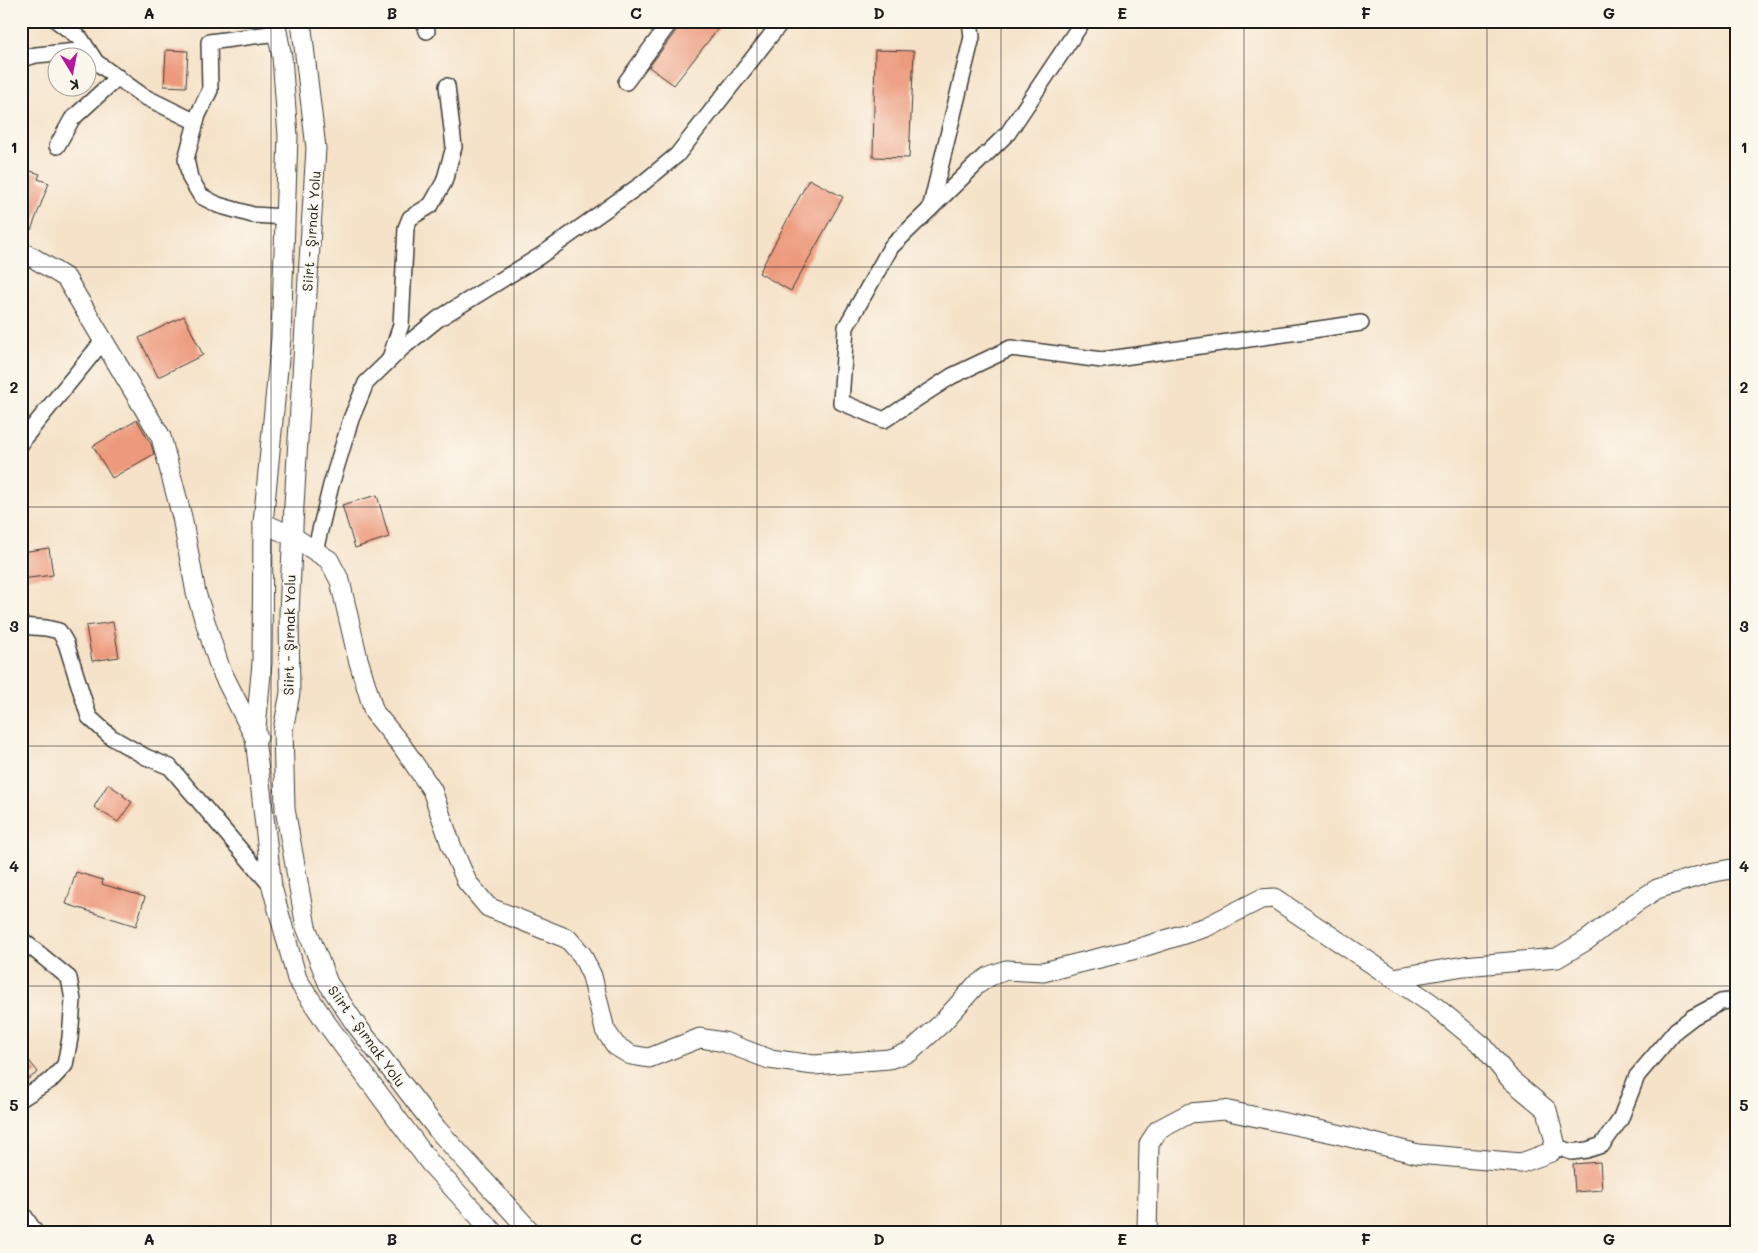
<svg xmlns="http://www.w3.org/2000/svg" width="1758" height="1253" font-family="Mali,sans-serif">
<rect width="100%" height="100%" fill="#fbf7ec"/>
<filter id="ink" filterUnits="userSpaceOnUse"><feTurbulence type="fractalNoise" baseFrequency=".02" numOctaves="2"/><feDisplacementMap in="SourceGraphic" scale="10" xChannelSelector="R" yChannelSelector="G"/><feConvolveMatrix kernelMatrix="1 2 1 2 8 2 1 2 1" color-interpolation-filters="sRGB"/></filter>
<filter id="wash" filterUnits="userSpaceOnUse"><feTurbulence type="fractalNoise" baseFrequency=".0096" numOctaves="4" result="noise"/><feDisplacementMap in="SourceGraphic" scale="20" xChannelSelector="R" yChannelSelector="G"/><feGaussianBlur stdDeviation="1.12" result="paint"/><feColorMatrix in="noise" values="0 0 0 0 0 0 0 0 0 0 0 0 0 0 0 0 0 1.4 0 .05"/><feComposite in="paint" operator="in"/></filter>
<g filter="url(#wash)">
<rect width="100%" height="100%" fill="#f5e2c8"/>
<g id="blocks">
<g fill="#ed997c">
<polygon points="680,21 724,21 674,85 649,67 679,27"/>
<polygon points="166,50 188,51 186,87 164,86"/>
<polygon points="875,50 914,51 909,158 873,157"/>
<polygon points="21,168 40,174 38,179 49,183 31,230 21,227"/>
<polygon points="809,179 843,197 791,291 759,273"/>
<polygon points="184,316 203,355 158,377 139,338"/>
<polygon points="137,420 151,444 154,454 112,478 93,446"/>
<polygon points="377,495 389,537 355,548 342,505"/>
<polygon points="49,548 53,575 21,579 21,552"/>
<polygon points="113,622 119,657 92,661 86,626"/>
<polygon points="108,784 124,795 123,796 132,802 118,822 94,807"/>
<polygon points="76,872 103,880 102,884 145,897 136,926 66,904"/>
<polygon points="21,1050 38,1072 21,1084"/>
<polygon points="1600,1162 1602,1190 1575,1192 1573,1164"/>
</g>
</g>
</g>
<g filter="url(#ink)">
<use href="#blocks" fill-opacity="0" stroke="#3d3a36" stroke-width="1"/>
<g fill="none" stroke-linecap="round" stroke-linejoin="round">
<g stroke="#3d3a36" stroke-width="18">
<g id="minor">
<polyline points="57,21 81,39 96,62 143,96 196,122"/>
<polyline points="424,21 427,31"/>
<polyline points="970,21 972,37 930,209 891,247 846,327 841,402 884,420 952,376 1011,348 1102,360 1361,323"/>
<polyline points="277,33 209,42 210,90 198,115 186,159 190,178 201,196 218,205 253,215 285,217"/>
<polyline points="21,59 36,55 88,50"/>
<polyline points="626,82 671,21"/>
<polyline points="57,146 72,119 118,77"/>
<polyline points="930,209 1008,133 1083,21"/>
<polyline points="390,358 401,325 406,228 410,218 431,205 444,182 454,147 447,86"/>
<polyline points="21,444 24,438 103,341"/>
<polyline points="315,551 331,485 351,419 366,383 401,349 438,319 540,256 643,183 677,155 782,21"/>
<polyline points="21,626 46,628 59,631 66,643 89,717 111,737 146,757 170,767 272,887"/>
<polyline points="21,939 69,978 73,1000 70,1038 65,1065 51,1080 21,1099"/>
<polyline points="1553,1146 1572,1152 1587,1150 1602,1145 1620,1120 1637,1076 1676,1030 1693,1017 1721,1002 1737,1000"/>
<polyline points="21,1211 35,1232"/>
</g>
</g>
<g stroke="#3d3a36" stroke-width="21">
<g id="tertiary">
<polyline points="275,21 282,57 288,136 281,338 263,523 262,663 255,738 272,887 297,979 327,1024 430,1163 493,1232"/>
<polyline points="301,21 316,148 294,505 289,614 290,693 283,730 285,809 306,927 328,983 354,1022 437,1129 531,1232"/>
<polyline points="21,252 32,257 66,278 161,437 182,517 196,593 220,668 255,738 258,737"/>
<polyline points="263,523 292,536 329,560 340,581 358,659 374,712 402,746 432,790 451,845 467,882 488,907 568,939 582,955 592,976 605,1030 616,1046 631,1055 649,1058 700,1038 724,1042 769,1059 814,1065 889,1059 910,1052 942,1023 975,986 990,976 1006,970 1043,972 1140,948 1206,927 1261,899 1274,898 1432,1004 1483,1046 1511,1080 1547,1110 1555,1142 1551,1152 1521,1163 1418,1154 1333,1133 1224,1110 1190,1113 1158,1130 1149,1144 1147,1232"/>
<polyline points="1393,978 1464,966 1557,958 1587,940 1635,903 1657,889 1709,873 1737,868"/>
</g>
</g>
<use href="#minor" stroke="#fff" stroke-width="15"/>
<use href="#tertiary" stroke="#fff" stroke-width="19"/>
</g>
</g>
<path fill="none" stroke="#1c1c1c" stroke-width="1" stroke-opacity="0.55" d="M271,21V1232M514,21V1232M757,21V1232M1001,21V1232M1244,21V1232M1487,21V1232M21,267H1737M21,507H1737M21,746H1737M21,986H1737"/>
<g text-anchor="middle" dominant-baseline="central" stroke-width="4" stroke-linejoin="round" paint-order="stroke">
<g font-size="14" fill="#1c1c1c" stroke="#fbf7ec">
<text transform="translate(311 231) rotate(-86)">Siirt - Şırnak Yolu</text>
<text transform="translate(289 635) rotate(-89)">Siirt - Şırnak Yolu</text>
<text transform="translate(367 1036) rotate(54)">Siirt - Şırnak Yolu</text>
</g>
</g>
<rect width="1758" height="1253" fill="none" stroke="#fbf7ec" stroke-width="55"/>
<g transform="translate(72 72) rotate(170)"><circle r="24" fill="#fbf7ec" stroke="#a29f99"/>
<path d="M0-4L9 19L0 12L-9 19Z" fill="#b5179e"/>
<text y="-8" font-size="14" font-weight="bold" text-anchor="middle" fill="#1c1c1c">K</text>
</g>
<rect x="28" y="28" width="1702" height="1198" fill="none" stroke="#1c1c1c" stroke-width="2"/>
<g font-size="16" text-anchor="middle" font-weight="bold" fill="#1c1c1c">
<text x="149" y="19">A</text>
<text x="392" y="19">B</text>
<text x="636" y="19">C</text>
<text x="879" y="19">D</text>
<text x="1122" y="19">E</text>
<text x="1366" y="19">F</text>
<text x="1609" y="19">G</text>
<text x="14" y="153">1</text>
<text x="1744" y="153">1</text>
<text x="14" y="393">2</text>
<text x="1744" y="393">2</text>
<text x="14" y="632">3</text>
<text x="1744" y="632">3</text>
<text x="14" y="872">4</text>
<text x="1744" y="872">4</text>
<text x="14" y="1111">5</text>
<text x="1744" y="1111">5</text>
<text x="149" y="1245">A</text>
<text x="392" y="1245">B</text>
<text x="636" y="1245">C</text>
<text x="879" y="1245">D</text>
<text x="1122" y="1245">E</text>
<text x="1366" y="1245">F</text>
<text x="1609" y="1245">G</text>
</g>
</svg>
